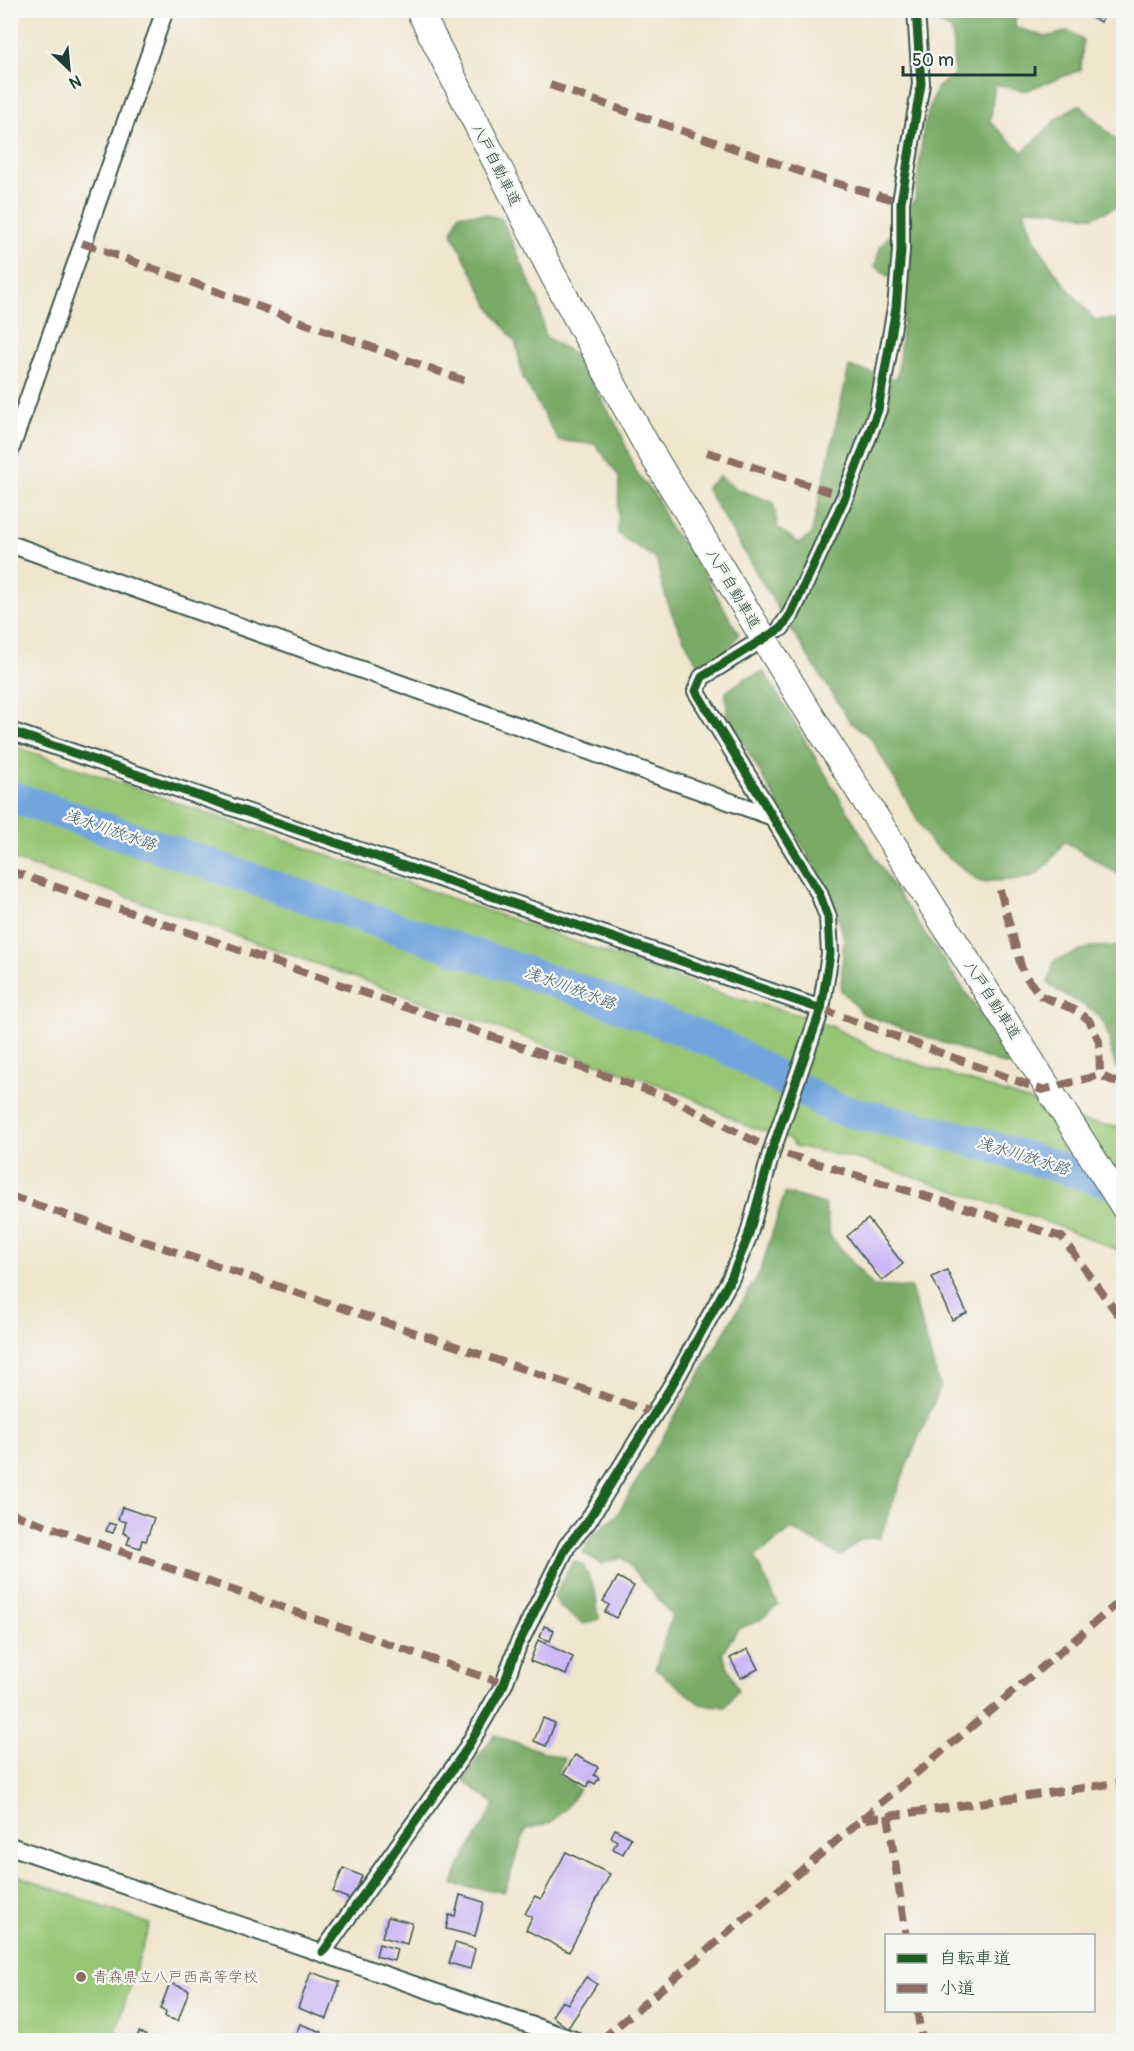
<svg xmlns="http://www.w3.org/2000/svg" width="1134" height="2051" font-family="Pangolin,'Klee One',sans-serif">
<rect width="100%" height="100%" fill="#f6f6f2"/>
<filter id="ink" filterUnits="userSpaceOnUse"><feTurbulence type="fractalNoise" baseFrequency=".0167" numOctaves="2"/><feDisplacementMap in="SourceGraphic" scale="12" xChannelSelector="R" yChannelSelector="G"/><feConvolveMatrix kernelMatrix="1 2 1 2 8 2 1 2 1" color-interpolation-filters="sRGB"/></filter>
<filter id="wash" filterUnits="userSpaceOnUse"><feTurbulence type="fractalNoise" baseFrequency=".008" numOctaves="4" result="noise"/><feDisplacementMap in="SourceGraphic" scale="24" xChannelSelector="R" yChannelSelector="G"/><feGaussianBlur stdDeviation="1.35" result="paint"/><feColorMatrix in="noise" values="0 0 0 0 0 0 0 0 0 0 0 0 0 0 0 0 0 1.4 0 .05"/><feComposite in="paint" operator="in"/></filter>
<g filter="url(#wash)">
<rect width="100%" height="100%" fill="#f0e6ce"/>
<g fill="#97c674" stroke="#5b8254" stroke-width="1.5">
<polygon points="11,745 537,928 719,993 799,1015 833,1027 876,1050 1033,1102 1049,1116 1123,1128 1123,1252 1047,1222 866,1161 795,1146 789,1139 745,1125 682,1093 107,890 11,859"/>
<polygon points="11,1873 150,1924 113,2040 11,2040"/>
</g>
<g fill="#79ab66" stroke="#4c744d" stroke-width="1.5">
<path d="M928,11H1016L1015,27L1046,37L1069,31L1083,40L1081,70L1025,91L995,84L990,122L1022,152C1043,137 1055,114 1080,105L1123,147V187L1118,206L1093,217L1050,210L1024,209C1034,251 1066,287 1094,319L1123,320V877L1064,841C1037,885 1029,878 980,882L931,843L871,738L851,723L780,612L706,488L720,476L734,488L773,502L778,528L798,543L811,536L849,367L897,379L906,290L875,266L880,248L915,200L924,126L936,89L954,74L952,30L930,19Z"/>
<path d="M459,214H485L502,219L539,303L545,336L577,356L620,431L635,471L657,498L669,527L693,555L739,634L724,654L699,666C679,632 663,600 657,560L618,534L619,476L595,444L559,441L523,378L516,343L490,308L452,233Z"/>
<polygon points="764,672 893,887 1016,1065 1005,1065 863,1014 841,990 844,937 831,895 727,715 726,692 744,679"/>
<path d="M1123,942V1070L1116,1068C1111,1056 1109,1030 1103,1022C1090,1003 1064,999 1048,983L1054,961L1091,947L1120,946Z"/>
<polygon points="785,1193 825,1204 830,1236 873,1286 911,1288 940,1388 906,1467 880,1538 861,1539 841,1556 792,1529 755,1557 778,1605 760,1620 738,1629 722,1653 738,1690 725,1707 701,1704 655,1669 672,1615 622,1557 601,1564 583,1553 592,1535 617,1515 760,1272"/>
<polygon points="573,1561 583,1565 595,1590 599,1619 584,1624 561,1608 554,1596"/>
<polygon points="494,1735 565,1759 557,1774 579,1789 566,1808 550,1823 526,1829 504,1892 453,1885 459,1867 495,1805 463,1780"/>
</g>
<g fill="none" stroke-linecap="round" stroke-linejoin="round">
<polyline stroke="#72a4dd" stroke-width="32" points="10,796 584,992 721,1045 834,1108 960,1137 1124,1187"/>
</g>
<g id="blocks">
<g fill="#cbb7f5">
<polygon points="1085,10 1106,10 1101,22 1083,14"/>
<polygon points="868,1219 903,1264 882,1281 847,1236"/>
<polygon points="947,1270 967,1313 952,1320 932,1277"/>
<polygon points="122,1507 154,1518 146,1541 142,1540 140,1548 127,1544 130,1536 123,1533 126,1522 118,1520"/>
<polygon points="109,1523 116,1525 113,1533 106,1531"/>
<polygon points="618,1577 634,1586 616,1618 605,1612 609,1605 603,1601"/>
<polygon points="544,1626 554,1630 550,1641 540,1637"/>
<polygon points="538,1640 573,1657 566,1675 530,1661"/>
<polygon points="748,1649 758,1669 741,1678 730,1658"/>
<polygon points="543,1718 555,1723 546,1746 534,1741"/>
<polygon points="575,1755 598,1767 594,1775 599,1778 595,1784 590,1781 587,1787 564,1773"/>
<polygon points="615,1829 631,1838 623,1854 613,1849 617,1841 611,1837"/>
<polygon points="566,1852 610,1874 569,1952 526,1930 532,1917 525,1914 535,1896 541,1899"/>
<polygon points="343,1868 362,1876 352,1900 333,1892"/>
<polygon points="460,1895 484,1902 475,1936 446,1929 449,1915 455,1916"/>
<polygon points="388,1917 412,1923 407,1944 382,1937"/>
<polygon points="455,1943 475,1949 470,1969 449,1963"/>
<polygon points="379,1944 397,1949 394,1961 376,1956"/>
<polygon points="311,1972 340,1982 327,2019 298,2008"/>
<polygon points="586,1977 597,1984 568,2028 552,2016 562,2001 568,2004"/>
<polygon points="170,1983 189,1990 178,2021 165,2017 166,2012 160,2009"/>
<polygon points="300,2024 322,2032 320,2040 294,2040"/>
<polygon points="139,2032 146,2034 144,2040 136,2040"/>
</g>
</g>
</g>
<g filter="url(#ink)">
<use href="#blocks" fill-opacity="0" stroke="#3e564b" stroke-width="1.5"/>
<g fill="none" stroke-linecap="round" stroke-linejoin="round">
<g stroke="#3e564b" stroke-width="20">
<g id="minor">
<polyline points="10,451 165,10"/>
<polyline points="10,544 773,817"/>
<polyline points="781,628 791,614 845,497 878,410 896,308 901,251 901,202 921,84 916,10"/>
<polyline points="10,731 821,1009"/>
<polyline points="10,1846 574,2040"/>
<polyline points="323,1952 464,1753 504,1684 518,1645 567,1546 588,1521 675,1380 731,1278 748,1237 772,1150 821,1009 830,954 828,917 819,893 696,691 702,677 750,647"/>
</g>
</g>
<g stroke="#3e564b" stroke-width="28">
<polyline id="highway" points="419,10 553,275 647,446 803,703 1124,1207"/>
</g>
<use href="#minor" stroke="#fff" stroke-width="16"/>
<use href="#highway" stroke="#fff" stroke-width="26"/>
<g stroke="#8d6e63" stroke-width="8" stroke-dasharray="15 8" stroke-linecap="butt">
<polyline points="550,85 825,180 901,202"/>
<polyline points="82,243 471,383"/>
<polyline points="707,452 845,497"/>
<polyline points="10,871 670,1098 772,1150 1062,1237 1124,1323"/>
<polyline points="1000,890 1023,973 1041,996 1073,1009 1089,1020 1099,1041 1100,1075"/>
<polyline points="821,1009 1042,1090 1100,1075 1124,1086"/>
<polyline points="10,1196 654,1413"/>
<polyline points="10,1513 504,1684"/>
<polyline points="888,1815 906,1936"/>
<polyline points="862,1819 1124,1598"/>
<polyline points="917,2010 922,2040"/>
<polyline points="601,2040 861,1820 1124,1782"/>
</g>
<g stroke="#f6f6f2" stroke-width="13">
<g id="cycleway">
<polyline points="10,731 821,1009"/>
<polyline points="323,1952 464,1753 504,1684 518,1645 567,1546 588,1521 675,1380 731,1278 748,1237 772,1150 821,1009 830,954 828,917 819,893 696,691 702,677 781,628 791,614 845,497 878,410 896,308 901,251 901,202 921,84 916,10"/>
</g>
</g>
<use href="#cycleway" stroke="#1b5e20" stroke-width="9"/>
</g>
</g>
<circle fill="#8d6e63" stroke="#f6f6f2" stroke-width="2" cx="81" cy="1977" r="6"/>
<g text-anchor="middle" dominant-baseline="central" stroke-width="4.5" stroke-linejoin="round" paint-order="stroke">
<g font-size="15" fill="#1f3d34" stroke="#f6f6f2">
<text transform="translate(496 165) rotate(63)">八戸自動車道</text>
<text transform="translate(733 589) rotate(59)">八戸自動車道</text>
<text transform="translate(992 1000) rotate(57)">八戸自動車道</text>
</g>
<g font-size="15" fill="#785e54" stroke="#f6f6f2" text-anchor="start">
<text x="93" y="1977">青森県立八戸西高等学校</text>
</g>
<g font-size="16" font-style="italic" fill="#385c67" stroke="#f6f6f2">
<text transform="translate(110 830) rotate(19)">浅水川放水路</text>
<text transform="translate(570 988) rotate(20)">浅水川放水路</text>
<text transform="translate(1023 1156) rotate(17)">浅水川放水路</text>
</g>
</g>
<rect width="1134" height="2051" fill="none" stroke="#f6f6f2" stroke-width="36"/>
<rect x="885" y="1934" width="210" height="78" fill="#f6f6f2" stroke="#a0aca6" stroke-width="1.5"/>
<rect x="897" y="1954" width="30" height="9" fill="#1b5e20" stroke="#a0aca6" stroke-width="1.5"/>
<text x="939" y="1964" font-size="18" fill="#1f3d34">自転車道</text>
<rect x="897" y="1984" width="30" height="9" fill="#8d6e63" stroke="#a0aca6" stroke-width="1.5"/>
<text x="939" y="1994" font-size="18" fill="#1f3d34">小道</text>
<g transform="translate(69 69) rotate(154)" stroke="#f6f6f2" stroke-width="4.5" paint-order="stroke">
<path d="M0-4.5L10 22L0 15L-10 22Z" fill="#1f3d34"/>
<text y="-9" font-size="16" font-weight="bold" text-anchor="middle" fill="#1f3d34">N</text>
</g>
<path d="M903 66v9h132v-9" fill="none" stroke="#1f3d34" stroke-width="3"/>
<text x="912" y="66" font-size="18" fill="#1f3d34" stroke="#f6f6f2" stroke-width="4.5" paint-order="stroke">50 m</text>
</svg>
